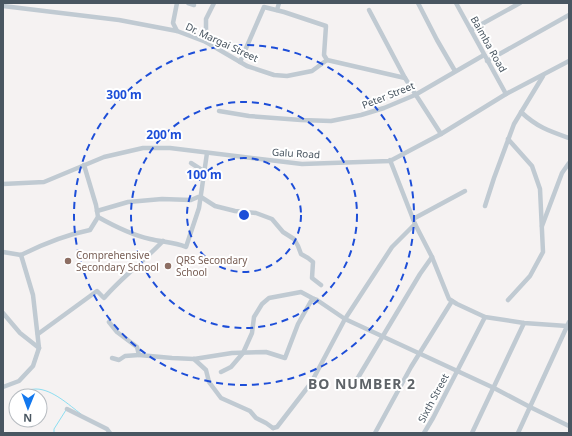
<svg xmlns="http://www.w3.org/2000/svg" width="572" height="436" font-family="'Noto Sans',sans-serif">
<rect width="100%" height="100%" fill="#f5f2f2"/>
<g fill="none" stroke-linecap="round" stroke-linejoin="round">
<g stroke="#8cdef1" stroke-width="1">
<path d="M20,392C25,391 31,389 36,389C52,389 69,405 81,414"/>
<polyline points="54,433 54,429 66,410"/>
</g>
<g stroke="#c0cad2" stroke-width="4.5">
<polyline points="177,3 173,23 177,31"/>
<polyline points="188,3 194,5"/>
<polyline points="418,3 437,40 455,71"/>
<polyline points="456,3 506,94"/>
<polyline points="3,6 119,20 177,31 206,42 247,66 274,75 287,76 312,71 327,60 405,78"/>
<polyline points="277,10 279,3"/>
<polyline points="369,10 405,78 441,134"/>
<polyline points="471,30 520,3"/>
<polyline points="206,42 206,19 214,3"/>
<polyline points="487,61 569,15"/>
<polyline points="240,62 264,7 284,12 326,26 324,55 327,60"/>
<polyline points="219,111 249,116 301,120 331,121 361,115 384,108 415,95 484,55"/>
<path d="M521,112C537,127 549,131 569,138"/>
<polyline points="390,160 415,224 432,257 449,299 457,304 485,317 524,323 567,326"/>
<polyline points="191,163 205,172"/>
<polyline points="3,184 44,182 104,157 143,148 170,148 302,164 390,161 441,134 506,94 569,61"/>
<polyline points="485,206 494,178 514,124 543,76"/>
<polyline points="97,211 128,202 162,199 191,200 198,197 201,197 215,206 235,211 256,213 272,219 283,232 294,239 298,246 301,254 308,258 313,262 312,278 321,285"/>
<path d="M98,217C114,226 132,235 150,239C162,242 174,242 186,247L199,208L207,153"/>
<polyline points="413,219 465,191"/>
<polyline points="415,224 392,247 345,319 494,388 530,407 569,426"/>
<polyline points="542,226 562,173 569,163"/>
<polyline points="3,252 21,255"/>
<path d="M21,255C43,244 65,235 90,230L98,217L96,205L84,165"/>
<polyline points="508,300 530,276 543,252 540,189 532,166 508,139"/>
<polyline points="3,313 20,333 39,348"/>
<polyline points="109,322 117,332 137,347 139,355 172,358 194,359 232,353 266,352 285,358 298,324 311,301 314,299 317,300 345,319 311,383 277,427 273,428"/>
<path d="M38,334L97,291L104,298C122,277 144,261 163,241"/>
<polyline points="112,358 119,360 125,356 139,355"/>
<polyline points="194,359 206,370 209,382 221,398 250,411 256,418 266,423 273,428"/>
<polyline points="221,372 231,367 243,353 252,333 254,317 262,304 269,298 301,292 314,299"/>
<polyline points="353,386 420,274 432,257"/>
<polyline points="3,387 19,381 33,366 39,348 33,295 21,255"/>
<polyline points="67,409 107,429 110,433"/>
<polyline points="375,433 411,367 452,301"/>
<polyline points="424,433 433,418 485,317"/>
<polyline points="472,433 524,323"/>
<polyline points="518,433 569,322"/>
</g>
</g>
<g fill="none" stroke="#1d4ed8" stroke-width="2" stroke-dasharray="7 5">
<circle cx="244" cy="215" r="57"/>
<circle cx="244" cy="215" r="113"/>
<circle cx="244" cy="215" r="170"/>
</g>
<g fill="#8d6e63" stroke="#fff" stroke-width="1.5">
<circle cx="68" cy="261" r="4"/>
<circle cx="168" cy="266" r="4"/>
</g>
<g text-anchor="middle" dominant-baseline="central" stroke-width="4" stroke-linejoin="round" paint-order="stroke">
<g font-size="10" fill="#495661" stroke="#fff">
<text transform="translate(222 42) rotate(25)">Dr. Margai Street</text>
<text transform="translate(489 44) rotate(61)">Baimba Road</text>
<text transform="translate(388 95) rotate(-22)">Peter Street</text>
<text transform="translate(296 153) rotate(3)">Galu Road</text>
<text transform="translate(433 398) rotate(-62)">Sixth Street</text>
</g>
<g font-size="10" fill="#785e54" stroke="#fff" text-anchor="start">
<text x="76" y="255">Comprehensive<tspan x="76" dy="12">Secondary School</tspan></text>
<text x="176" y="260">QRS Secondary<tspan x="176" dy="12">School</tspan></text>
</g>
<g font-size="14" font-weight="bold" letter-spacing="1" fill="#5e6368" stroke="#fff">
<text x="362" y="383">BO NUMBER 2</text>
</g>
</g>
<circle cx="244" cy="215" r="6" fill="#1d4ed8" stroke="#fff" stroke-width="2"/>
<g font-size="12" text-anchor="middle" font-weight="bold" fill="#1d4ed8" stroke="#fff" stroke-width="4" stroke-linejoin="round" paint-order="stroke">
<text x="124" y="99">300 m</text>
<text x="164" y="139">200 m</text>
<text x="204" y="179">100 m</text>
</g>
<rect width="572" height="436" fill="none" stroke="#495661" stroke-width="8"/>
<g transform="translate(28 408) rotate(181)"><circle r="19" fill="#ffffff" stroke="#b6bbc0"/>
<path d="M0-3L7 15L0 10L-7 15Z" fill="#1378ee"/>
<text y="-6" font-size="11" font-weight="bold" text-anchor="middle" fill="#495661">N</text>
</g>
</svg>
